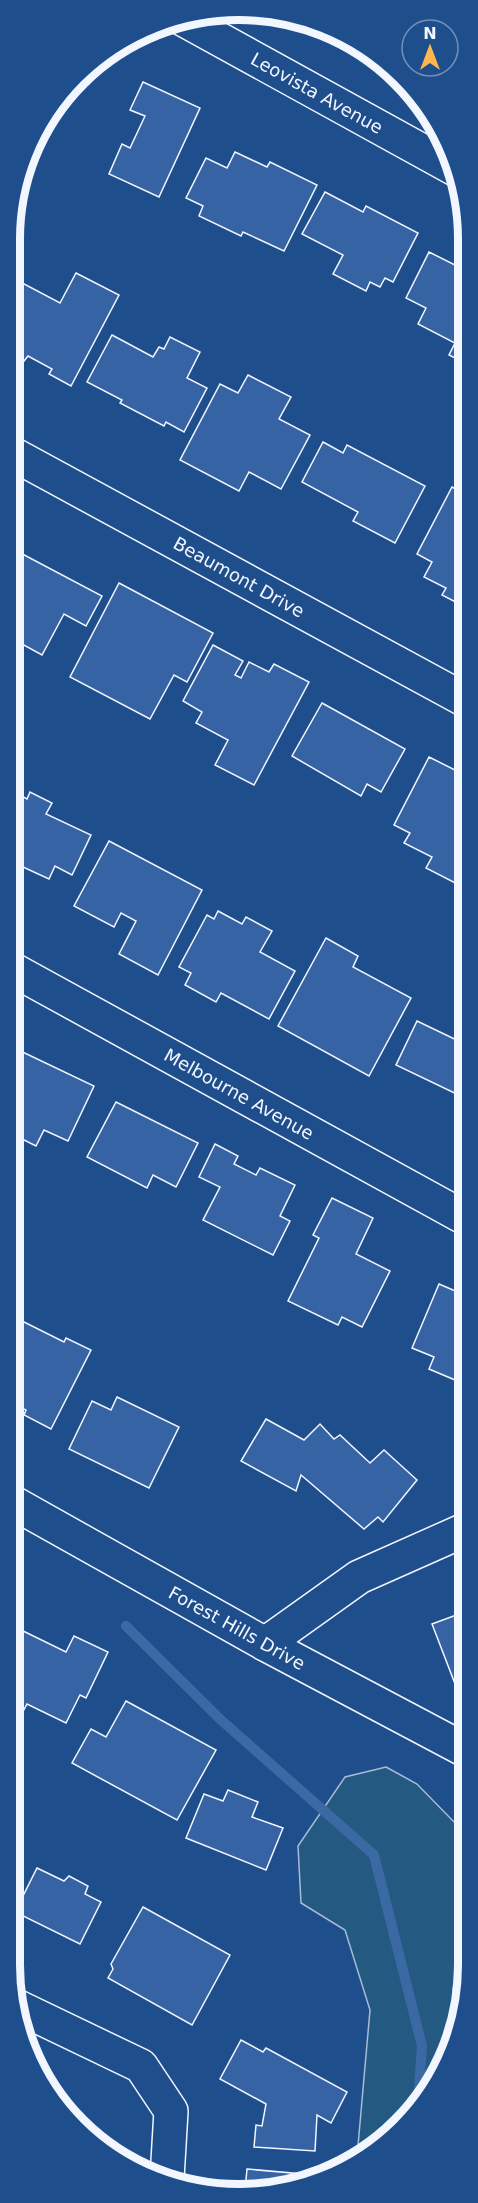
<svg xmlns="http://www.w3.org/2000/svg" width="478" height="2203" font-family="'DejaVu Sans',sans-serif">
<rect width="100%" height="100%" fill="#1f4e8c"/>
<polygon fill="#245a82" stroke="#a8bbd7" stroke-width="1.5" points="386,1767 417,1784 457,1825 465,1889 453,1990 460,2016 438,2079 379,2146 357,2157 370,2010 345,1930 301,1903 298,1846 345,1777"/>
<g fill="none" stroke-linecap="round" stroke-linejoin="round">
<polyline stroke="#3b69a3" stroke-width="10" points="126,1626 221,1720 374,1855 422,2046 418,2102"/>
</g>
<g fill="#3563a3" stroke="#f2f6ff" stroke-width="1.5">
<polygon points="143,82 200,108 159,197 109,174 122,144 130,148 145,116 130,110"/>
<polygon points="235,152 267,167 270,162 317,185 284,251 243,232 241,236 199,216 203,206 186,198 206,158 227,168"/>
<polygon points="325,192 363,212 366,206 418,233 393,282 385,278 380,287 370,282 366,291 333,274 343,255 302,234"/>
<polygon points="429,252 467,271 467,364 449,355 455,343 418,324 426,308 406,298"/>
<polygon points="76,273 119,295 71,386 49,374 52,369 28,356 24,361 11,354 11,277 60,303"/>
<polygon points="112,335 153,357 159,347 164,349 170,337 200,352 187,378 207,388 184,432 166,422 164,426 120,403 122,400 87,382"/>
<polygon points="248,375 291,397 279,419 310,435 281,489 249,472 239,491 180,460 220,384 238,393"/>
<polygon points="323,442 343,453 347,445 425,486 395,543 353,521 358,512 302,482"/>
<polygon points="452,487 467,495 467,608 442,595 446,588 424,577 432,562 417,554"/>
<polygon points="11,548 102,596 86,626 64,614 42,655 11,638"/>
<polygon points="119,583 213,633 187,682 174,675 150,719 70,677"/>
<polygon points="213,645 243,661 235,675 241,678 249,662 269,672 274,664 309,682 254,785 215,765 228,740 196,723 202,712 183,701"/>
<polygon points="322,703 405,749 381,792 367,784 361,796 292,756"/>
<polygon points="429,757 467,776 467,889 426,868 432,857 404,843 410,833 394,825"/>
<polygon points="14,792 27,799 30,792 52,803 46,814 91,835 72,875 55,866 49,879 10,861 10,800"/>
<polygon points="109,841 202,890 158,975 119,954 136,921 121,913 114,927 74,906"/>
<polygon points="218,911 242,924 246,917 272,931 260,952 295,971 269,1019 221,993 216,1002 185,985 191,973 179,967 207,915 214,919"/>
<polygon points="326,938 358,956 353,967 411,998 369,1076 278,1026"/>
<polygon points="417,1021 467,1045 467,1099 396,1065"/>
<polygon points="10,1046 94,1086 68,1141 44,1130 36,1146 10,1133"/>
<polygon points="116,1102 198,1143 176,1187 153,1175 147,1188 87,1157"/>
<polygon points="215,1144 238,1156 234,1164 256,1175 260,1168 295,1185 280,1216 290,1221 273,1255 203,1220 220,1187 199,1177"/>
<polygon points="332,1198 373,1218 356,1254 390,1271 362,1327 342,1317 338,1325 288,1301 319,1238 313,1235"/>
<polygon points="439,1284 467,1296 467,1385 429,1369 434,1357 412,1348"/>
<polygon points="10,1315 64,1342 66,1338 91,1350 51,1429 24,1415 26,1410 10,1402"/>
<polygon points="117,1397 179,1427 149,1488 69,1449 92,1401 111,1410"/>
<polygon points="266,1419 304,1440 320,1424 334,1439 340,1435 370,1463 384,1450 417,1480 383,1522 378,1517 364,1529 301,1475 296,1491 241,1461"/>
<polygon points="467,1611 467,1685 457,1689 432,1624"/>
<polygon points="17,1628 66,1652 74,1636 108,1652 86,1698 80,1695 66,1723 27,1704 20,1717 9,1711 9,1634 13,1636"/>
<polygon points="126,1701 216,1750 177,1820 72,1763 91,1729 106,1737"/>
<polygon points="228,1790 258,1802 252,1817 283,1828 266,1870 186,1838 204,1794 223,1801"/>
<polygon points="37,1868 64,1881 69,1876 88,1886 85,1894 101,1902 80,1944 15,1912"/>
<polygon points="143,1907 230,1955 192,2025 108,1978 113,1969 111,1964"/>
<polygon points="241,2040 263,2052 266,2048 347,2092 331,2123 317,2115 315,2151 254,2147 256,2125 262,2126 266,2104 220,2079"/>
<polygon points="247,2169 303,2174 302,2184 245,2191"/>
</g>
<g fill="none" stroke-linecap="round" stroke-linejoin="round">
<g stroke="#f2f6ff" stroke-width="36">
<g id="street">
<polyline points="179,17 455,169"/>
<polyline points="11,453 467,701"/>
<polyline points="10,968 467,1219"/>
<polyline points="10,1501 265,1644 467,1751"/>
<polyline points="265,1644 359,1577 467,1529"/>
<polyline points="18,2007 141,2066 171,2111 167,2178"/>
</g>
</g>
<use href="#street" stroke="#1f4e8c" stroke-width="33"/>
</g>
<g text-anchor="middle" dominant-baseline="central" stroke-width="4.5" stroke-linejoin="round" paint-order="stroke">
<g font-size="18" fill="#f2f6ff" stroke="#1f4e8c">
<text transform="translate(317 93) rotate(29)">Leovista Avenue</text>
<text transform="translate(239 577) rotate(29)">Beaumont Drive</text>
<text transform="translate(239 1094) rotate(29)">Melbourne Avenue</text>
<text transform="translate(237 1628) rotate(29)">Forest Hills Drive</text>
</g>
</g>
<path d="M0 0H478V2203H0ZM239 20H239A219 219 0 0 1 458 239V1965A219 219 0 0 1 239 2184H239A219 219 0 0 1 20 1965V239A219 219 0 0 1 239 20Z" fill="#1f4e8c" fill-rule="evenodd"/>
<path fill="none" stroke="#f2f6ff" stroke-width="8" d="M239 20H239A219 219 0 0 1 458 239V1965A219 219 0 0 1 239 2184H239A219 219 0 0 1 20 1965V239A219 219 0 0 1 239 20Z"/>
<g transform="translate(430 48)"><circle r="28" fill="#1f4e8c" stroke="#7391ba" stroke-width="1.5"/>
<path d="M0-4.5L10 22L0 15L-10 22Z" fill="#ffb74d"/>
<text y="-9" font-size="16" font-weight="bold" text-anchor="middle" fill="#f2f6ff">N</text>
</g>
</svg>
